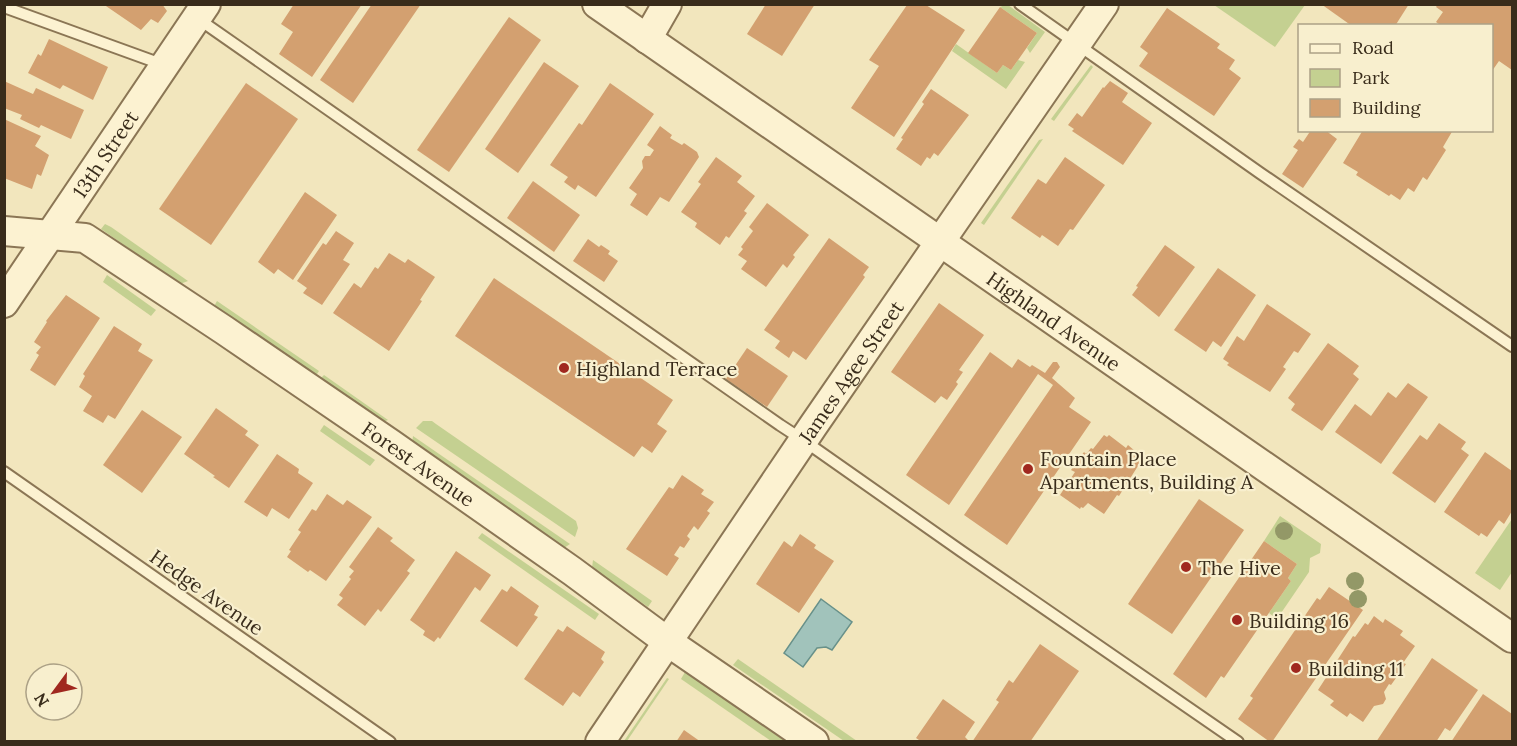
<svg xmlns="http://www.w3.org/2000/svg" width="1517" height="746" font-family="Lora,serif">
<rect width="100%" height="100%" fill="#f2e6bd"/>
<g fill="#c4d091">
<polygon points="1005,5 1008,5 1045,32 1030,53 1027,48 1037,33 1000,7"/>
<polygon points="1214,5 1305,5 1275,47"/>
<polygon points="956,44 997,73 1003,65 1011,70 1018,60 1025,62 1006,89 952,51"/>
<polygon points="1091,65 1093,67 1054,121 1051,119"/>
<polygon points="1043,139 984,225 981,223 1039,140"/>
<polygon points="105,224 111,227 188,281 180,284 101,229"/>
<polygon points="107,275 156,310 151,316 103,282"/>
<polygon points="217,301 319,371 315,377 213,308"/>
<polygon points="324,375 388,420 380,423 319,380"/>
<polygon points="423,421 432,421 436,424 576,521 578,528 575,537 416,428"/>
<polygon points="324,425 375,460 370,466 320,431"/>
<polygon points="413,436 570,544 564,548 412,444"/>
<polygon points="1280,516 1321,544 1320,553 1310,558 1309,572 1277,619 1269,613 1291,581 1288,578 1297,564 1264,541"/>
<polygon points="1512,519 1512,572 1500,590 1475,573"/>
<polygon points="482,533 599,614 595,620 478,538"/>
<polygon points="593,560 652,601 648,607 592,568"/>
<polygon points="738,659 857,741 844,741 733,665"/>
<polygon points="685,672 785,741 771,741 681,679"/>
<polygon points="667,678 669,679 627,741 624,741"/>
</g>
<polygon fill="#a1c3bb" stroke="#68918a" stroke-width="1.5" points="821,599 852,622 832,650 826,647 817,648 803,667 784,653"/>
<g fill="#d3a070">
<polygon points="103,4 162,4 167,11 158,23 151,19 141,30"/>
<polygon points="294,4 362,4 312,77 279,54 293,32 281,24"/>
<polygon points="372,4 421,4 353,103 320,80"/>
<polygon points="766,4 815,4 782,56 747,34"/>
<polygon points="1321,4 1409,4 1395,26 1352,26"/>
<polygon points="1438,4 1512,4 1512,70 1499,61 1492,71 1492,26 1442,26 1436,22 1443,12 1436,7"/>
<polygon points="907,5 926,5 965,30 894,137 851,108 879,66 869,60"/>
<polygon points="1000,7 1037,33 1011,70 1003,65 997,73 968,53"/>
<polygon points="1167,8 1220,44 1217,48 1235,60 1229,69 1241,78 1214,116 1139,66 1148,53 1140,47"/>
<polygon points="509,17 541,40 449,172 417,150"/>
<polygon points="49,39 108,67 93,100 63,85 60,89 28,73 38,54 41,56"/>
<polygon points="544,62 579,86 518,173 485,149"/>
<polygon points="4,81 33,94 36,88 84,110 71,139 41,125 39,128 20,119 22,115 4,108"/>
<polygon points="1110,81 1128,93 1122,102 1152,123 1123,165 1072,131 1074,129 1068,125 1077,113 1082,117 1103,87 1104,88"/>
<polygon points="246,83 298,119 211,245 159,209"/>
<polygon points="610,83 654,114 596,197 578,185 575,190 564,182 568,177 550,165 579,123 582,125"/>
<polygon points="931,89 969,115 938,156 934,153 930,159 927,157 921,166 896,149 903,139 901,138 924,104 922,102"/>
<polygon points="4,119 41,136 35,146 49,155 41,176 37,174 32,189 4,178"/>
<polygon points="660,126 672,135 670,138 682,145 684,143 697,152 699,157 669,202 660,197 647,216 630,205 637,194 629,188 643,168 642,161 645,156 650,156 654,150 647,145"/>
<polygon points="1311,130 1325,130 1337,139 1303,188 1282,174 1298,150 1293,147 1299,139 1303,142"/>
<polygon points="1363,130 1453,130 1443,147 1446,150 1427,180 1423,177 1414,192 1408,188 1400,200 1391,194 1389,196 1356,175 1358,172 1343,163"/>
<polygon points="716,157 742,176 737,182 755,196 744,211 747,213 729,238 726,236 720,245 695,227 697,223 681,212 701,184 698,182"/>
<polygon points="1065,157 1105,185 1073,230 1070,229 1058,246 1042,235 1040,238 1011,218 1038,179 1046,184"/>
<polygon points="533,181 580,215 554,252 507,218"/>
<polygon points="305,192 337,215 293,280 278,269 274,274 258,262"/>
<polygon points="767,203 809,235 793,255 795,257 787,268 783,264 766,287 741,269 747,261 738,255 743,249 741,247 753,231 749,227"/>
<polygon points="336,231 354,243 343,260 350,264 322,305 303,293 307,288 297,281 323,243 326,245"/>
<polygon points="829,238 869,267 863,275 865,277 806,360 793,351 789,358 775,348 780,341 764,330"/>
<polygon points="588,239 599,247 601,245 610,251 608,254 618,261 604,282 573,261"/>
<polygon points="1165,245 1195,267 1159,317 1132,295 1138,287 1136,286"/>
<polygon points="389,253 405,263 408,259 435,277 420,300 422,301 389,351 333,313 354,283 361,288 375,267 378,269"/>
<polygon points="1218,268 1256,295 1221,347 1213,341 1206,352 1174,330"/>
<polygon points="494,278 673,400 657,424 667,431 652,453 642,446 634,457 455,336"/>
<polygon points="66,295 100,318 55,386 30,370 39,355 36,353 41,347 34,342 47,322 46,321"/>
<polygon points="939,303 984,335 959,370 963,372 956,382 958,384 947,400 941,396 935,403 891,372"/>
<polygon points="1267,304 1311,334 1298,353 1294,351 1283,367 1286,369 1270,392 1227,365 1229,363 1223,359 1237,336 1244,341"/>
<polygon points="114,326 142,344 138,351 153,360 115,419 108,415 103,423 83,411 92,396 79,387 85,376 83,374"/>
<polygon points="1328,343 1359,366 1353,374 1359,379 1322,431 1291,410 1295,404 1288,398"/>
<polygon points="747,348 788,376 767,407 726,379"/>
<polygon points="990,352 1012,368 1018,359 1030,367 1032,365 1045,373 1053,362 1057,362 1060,367 1052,378 1075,398 1069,407 1091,422 1007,545 964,515 1053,385 1038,374 949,505 906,475"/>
<polygon points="1408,383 1428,397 1381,464 1335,432 1355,404 1371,416 1388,392 1396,398"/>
<polygon points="216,408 248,431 245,435 259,445 229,488 213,477 215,476 184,454"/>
<polygon points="142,410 182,437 142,493 103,465"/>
<polygon points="1439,423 1466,442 1461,449 1469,455 1435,503 1392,473 1420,435 1427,440"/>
<polygon points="1104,435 1107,437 1109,435 1126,448 1128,445 1143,458 1119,496 1117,495 1104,514 1088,503 1083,508 1081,507 1080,509 1060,495 1075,472 1071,470 1084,452 1086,454 1091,448 1093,449"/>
<polygon points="1485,452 1512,471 1512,511 1504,524 1499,520 1487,537 1481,533 1479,536 1444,512"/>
<polygon points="277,454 299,469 298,473 313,483 289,519 272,508 267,517 244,502"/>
<polygon points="682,475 704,490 701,494 714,502 707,511 710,513 698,530 694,526 687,536 690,539 684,548 680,546 674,555 679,558 667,576 626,549 669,487 673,489"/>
<polygon points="327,494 343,505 347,500 372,517 326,581 310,570 308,572 287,557 291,551 289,550 301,532 298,530 312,509 316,511"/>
<polygon points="1199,499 1244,530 1172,634 1128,604"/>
<polygon points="378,527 393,538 390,541 415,560 407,571 410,573 381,612 378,609 365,626 337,605 343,598 339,595 351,579 349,577 354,571 349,567"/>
<polygon points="800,534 816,545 814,548 834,561 799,613 756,584 784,541 792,547"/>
<polygon points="1264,541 1297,564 1288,578 1291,581 1224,678 1221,676 1206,698 1173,674"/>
<polygon points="456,551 491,575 480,591 475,587 440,639 438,637 434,642 423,635 425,631 410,620"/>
<polygon points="511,586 539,606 534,615 538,617 517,647 480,621 502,589 507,592"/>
<polygon points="1329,587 1363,610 1272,742 1270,742 1238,719 1253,698 1250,696 1317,598 1320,600"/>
<polygon points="1374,616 1383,623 1385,619 1403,631 1400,635 1415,646 1403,663 1406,664 1391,685 1389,684 1384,692 1386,699 1383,704 1374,706 1363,722 1350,713 1347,717 1330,705 1334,701 1318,690 1353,636 1355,637 1365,623 1368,625"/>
<polygon points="567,626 605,652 601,659 604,662 580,697 573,692 563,706 524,679 558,629 563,632"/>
<polygon points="1040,644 1079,671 1030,742 972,742 999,702 996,700 1009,680 1013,683"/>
<polygon points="1432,658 1478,690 1450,731 1445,728 1436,742 1376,742"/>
<polygon points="1483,694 1512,714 1512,742 1451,742"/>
<polygon points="943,699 975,722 965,737 968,740 967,742 922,742 916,738"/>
<polygon points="684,730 701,742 676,742"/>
</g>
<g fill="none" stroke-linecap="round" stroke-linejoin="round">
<g stroke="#8b7655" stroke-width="14">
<g id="service">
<polyline points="1020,4 1260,173 1512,346"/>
<polyline points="4,7 164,65"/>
<polyline points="197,18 780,425 803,440 961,551 1238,742"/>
<polyline points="4,472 390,742"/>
</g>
</g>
<g stroke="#8b7655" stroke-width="32">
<g id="tertiary">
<path id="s1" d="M597,4L1512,638"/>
<polyline points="647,39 667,4"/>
<path id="s2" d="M4,231L85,238L224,330L391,444L572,571L668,642L814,742"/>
<path id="s3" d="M4,303L206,4"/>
<path id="s4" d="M600,742L813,426L1104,4"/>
</g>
</g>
<use href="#service" stroke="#fcf2d1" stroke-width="10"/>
<use href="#tertiary" stroke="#fcf2d1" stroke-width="28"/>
</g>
<g fill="#939867">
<circle cx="1284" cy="531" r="9"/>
<circle cx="1355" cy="581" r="9"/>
<circle cx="1358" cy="599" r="9"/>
</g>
<g fill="#a0281f" stroke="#f8efce" stroke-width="2">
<circle cx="564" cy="368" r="6"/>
<circle cx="1028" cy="469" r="6"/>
<circle cx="1186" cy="567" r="6"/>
<circle cx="1237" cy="620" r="6"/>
<circle cx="1296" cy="668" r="6"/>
</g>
<g text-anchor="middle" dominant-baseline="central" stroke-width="4.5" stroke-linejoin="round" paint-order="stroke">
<g font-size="20" fill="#392c1b" stroke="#f8efce">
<text stroke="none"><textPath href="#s3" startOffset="180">13th Street</textPath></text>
<text stroke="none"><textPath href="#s1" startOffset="556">Highland Avenue</textPath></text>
<text stroke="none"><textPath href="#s4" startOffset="447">James Agee Street</textPath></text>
<text stroke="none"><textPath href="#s2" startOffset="484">Forest Avenue</textPath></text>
<text transform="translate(207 592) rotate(35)">Hedge Avenue</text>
</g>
<g font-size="20" fill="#392c1b" stroke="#f8efce" text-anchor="start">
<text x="576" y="368">Highland Terrace</text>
<text x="1040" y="458">Fountain Place<tspan x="1040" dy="23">Apartments, Building A</tspan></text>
<text x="1198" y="567">The Hive</text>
<text x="1249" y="620">Building 16</text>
<text x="1308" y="668">Building 11</text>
</g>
</g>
<rect width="1517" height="746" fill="none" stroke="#392c1b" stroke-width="12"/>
<rect x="1298" y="24" width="195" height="108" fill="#f8efce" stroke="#aca186" stroke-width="1.5"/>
<rect x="1310" y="44" width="30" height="9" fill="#fcf2d1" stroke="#aca186" stroke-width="1.5"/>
<text x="1352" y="54" font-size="18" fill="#392c1b">Road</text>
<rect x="1310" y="69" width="30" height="18" fill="#c4d091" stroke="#aca186" stroke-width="1.5"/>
<text x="1352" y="84" font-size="18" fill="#392c1b">Park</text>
<rect x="1310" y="99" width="30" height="18" fill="#d3a070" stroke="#aca186" stroke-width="1.5"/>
<text x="1352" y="114" font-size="18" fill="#392c1b">Building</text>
<g transform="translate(54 692) rotate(237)"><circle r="28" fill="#f8efce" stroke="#aca186" stroke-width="1.5"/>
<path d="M0-4.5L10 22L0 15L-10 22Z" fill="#a0281f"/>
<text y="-9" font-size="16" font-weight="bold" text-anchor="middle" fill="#392c1b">N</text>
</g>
</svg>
